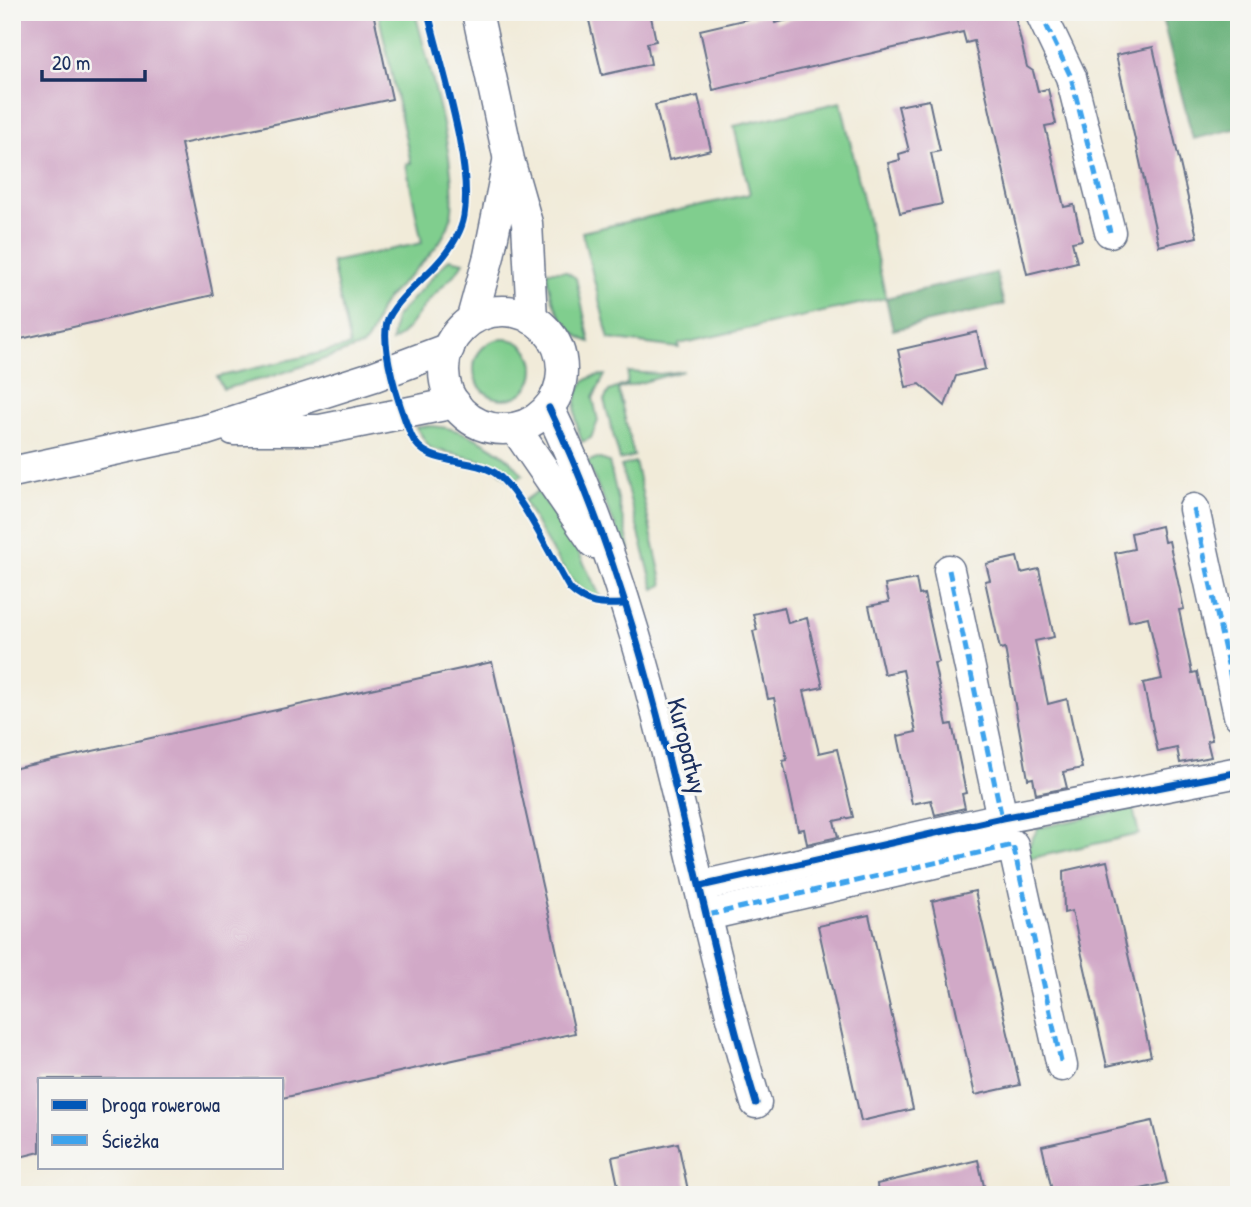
<svg xmlns="http://www.w3.org/2000/svg" width="1251" height="1207" font-family="'Patrick Hand',sans-serif">
<rect width="100%" height="100%" fill="#f6f6f2"/>
<filter id="ink" filterUnits="userSpaceOnUse"><feTurbulence type="fractalNoise" baseFrequency=".0143" numOctaves="2"/><feDisplacementMap in="SourceGraphic" scale="14" xChannelSelector="R" yChannelSelector="G"/><feConvolveMatrix kernelMatrix="1 2 1 2 8 2 1 2 1" color-interpolation-filters="sRGB"/></filter>
<filter id="wash" filterUnits="userSpaceOnUse"><feTurbulence type="fractalNoise" baseFrequency=".00686" numOctaves="4" result="noise"/><feDisplacementMap in="SourceGraphic" scale="28" xChannelSelector="R" yChannelSelector="G"/><feGaussianBlur stdDeviation="1.57" result="paint"/><feColorMatrix in="noise" values="0 0 0 0 0 0 0 0 0 0 0 0 0 0 0 0 0 1.4 0 .05"/><feComposite in="paint" operator="in"/></filter>
<g filter="url(#wash)">
<rect width="100%" height="100%" fill="#f1ebd9"/>
<g fill="#80ce8e" stroke="#4e7e76" stroke-width="2">
<path d="M378,12H415C426,57 466,187 448,227C435,256 406,276 386,300C374,314 376,335 362,346L273,376L223,389L217,377L350,346L332,262L422,243L406,164L411,163Z"/>
<polygon points="841,102 886,298 679,344 679,348 609,339 582,232 750,194 734,126"/>
<path d="M449,259L464,262C453,279 438,289 426,304C414,318 408,332 392,342L395,318Z"/>
<path d="M547,271H565L576,278L590,342C562,332 549,299 547,271Z"/>
<circle cx="504" cy="369" r="30"/>
<polygon points="683,371 618,389 634,456 620,460 604,400 609,391 627,384 628,372 660,374"/>
<path d="M605,375L593,398L598,421L591,438L582,442C573,418 568,374 605,375Z"/>
<path d="M428,426C461,426 504,449 523,475L512,482L490,463L430,448L416,427Z"/>
<polygon points="597,458 609,462 630,549 626,551 587,462"/>
<polygon points="635,462 663,585 654,589 621,466"/>
<path d="M538,491L575,545L602,600C569,595 540,528 524,501Z"/>
<polygon points="1133,808 1139,834 1028,859 1029,845 1038,828"/>
</g>
<g fill="#68b179" stroke="#42706c" stroke-width="2">
<polygon points="1190,12 1239,12 1239,128 1193,139 1162,18"/>
<polygon points="996,273 1004,305 893,330 886,298"/>
</g>
<g id="blocks">
<g fill="#d1a9c7">
<polygon points="12,12 373,12 392,99 181,144 213,295 12,341"/>
<polygon points="587,12 650,12 656,41 647,43 651,64 602,75"/>
<polygon points="823,12 1014,12 1027,67 1033,71 1038,91 1048,89 1056,124 1045,126 1050,147 1064,207 1074,205 1082,240 1072,242 1077,262 1027,274 974,41 966,43 963,32 713,90 700,30 773,13 775,23"/>
<polygon points="1153,47 1197,237 1159,246 1116,55"/>
<polygon points="698,96 711,150 669,160 655,105"/>
<polygon points="929,100 940,151 931,153 942,204 900,213 888,163 900,160 899,154 909,151 898,106"/>
<polygon points="977,332 985,369 956,376 945,406 920,384 906,387 898,350"/>
<polygon points="1161,526 1164,542 1169,541 1184,609 1179,610 1192,673 1197,672 1212,740 1207,741 1211,757 1180,763 1177,748 1158,752 1143,683 1162,679 1148,617 1129,621 1115,553 1134,549 1131,533"/>
<polygon points="1017,557 1021,573 1039,569 1054,637 1035,641 1048,704 1067,699 1082,768 1063,772 1067,788 1036,794 1033,778 1028,779 1005,648 1000,649 985,581 990,580 986,564"/>
<polygon points="916,579 919,595 924,594 939,662 934,663 947,725 952,724 966,793 962,794 965,808 935,815 931,800 912,804 898,736 916,732 903,670 884,674 869,606 889,602 885,585"/>
<polygon points="784,607 788,623 807,618 823,687 804,691 819,753 837,749 853,817 834,821 838,837 807,844 804,829 798,830 783,761 787,760 774,698 768,699 753,631 757,630 753,614"/>
<polygon points="492,662 575,1033 282,1098 282,1079 40,1079 40,1152 12,1159 12,769"/>
<polygon points="1107,861 1151,1056 1107,1066 1072,911 1064,913 1063,871"/>
<polygon points="975,891 1020,1085 975,1095 932,901"/>
<polygon points="869,915 913,1109 861,1121 818,926"/>
<polygon points="1152,1121 1167,1183 1115,1195 1053,1195 1042,1146"/>
<polygon points="678,1143 689,1195 620,1195 612,1157"/>
<polygon points="978,1160 986,1195 878,1195 877,1184"/>
</g>
</g>
</g>
<g filter="url(#ink)">
<use href="#blocks" fill-opacity="0" stroke="#667189" stroke-width="2"/>
<g fill="none" stroke-linecap="round" stroke-linejoin="round">
<g stroke="#667189" stroke-width="33">
<g id="street">
<polyline points="477,12 509,160 527,223 532,319"/>
<polyline points="1040,12 1071,77 1110,232"/>
<circle cx="503" cy="370" r="59"/>
<polyline points="472,318 489,256 508,162"/>
<path d="M549,408C656,628 686,871 756,1103"/>
<polyline points="515,428 594,543"/>
<polyline points="234,430 320,430 455,403"/>
<polyline points="12,472 206,430 375,376 449,348"/>
<polyline points="1194,509 1239,715"/>
<polyline points="949,570 1002,818"/>
<polyline points="701,886 1002,818 1239,772"/>
<polyline points="708,915 1013,845 1062,1066"/>
</g>
</g>
<use href="#street" stroke="#fff" stroke-width="30"/>
<g stroke="#3da3ed" stroke-width="5" stroke-dasharray="10 5" stroke-linecap="butt">
<polyline points="1040,12 1071,77 1110,232"/>
<polyline points="1194,509 1239,715"/>
<polyline points="949,570 1002,818"/>
<polyline points="708,915 1013,845 1062,1066"/>
</g>
<g stroke="#f6f6f2" stroke-width="11">
<g id="cycleway">
<path d="M428,12C441,68 473,161 464,216C461,235 448,252 435,266C421,281 398,299 389,317C377,341 401,411 411,435C425,468 469,456 495,473C520,490 553,561 570,589C588,606 601,605 625,604"/>
<path d="M549,408C656,628 686,871 756,1103"/>
<polyline points="701,886 1002,818 1239,772"/>
</g>
</g>
<use href="#cycleway" stroke="#0057b8" stroke-width="7"/>
</g>
</g>
<g text-anchor="middle" dominant-baseline="central" stroke-width="7" stroke-linejoin="round" paint-order="stroke">
<g font-size="26" fill="#1b2f5e" stroke="#f6f6f2">
<text transform="translate(688 746) rotate(76)">Kuropatwy</text>
</g>
</g>
<rect width="1251" height="1207" fill="none" stroke="#f6f6f2" stroke-width="42"/>
<rect x="38" y="1078" width="245" height="91" fill="#f6f6f2" stroke="#9ea6b7" stroke-width="2"/>
<rect x="52" y="1100" width="35" height="10" fill="#0057b8" stroke="#9ea6b7" stroke-width="2"/>
<text x="102" y="1112" font-size="21" fill="#1b2f5e">Droga rowerowa</text>
<rect x="52" y="1135" width="35" height="10" fill="#3da3ed" stroke="#9ea6b7" stroke-width="2"/>
<text x="102" y="1148" font-size="21" fill="#1b2f5e">Ścieżka</text>
<path d="M42 70v10h103v-10" fill="none" stroke="#1b2f5e" stroke-width="3.5"/>
<text x="52" y="70" font-size="21" fill="#1b2f5e" stroke="#f6f6f2" stroke-width="5" paint-order="stroke">20 m</text>
</svg>
